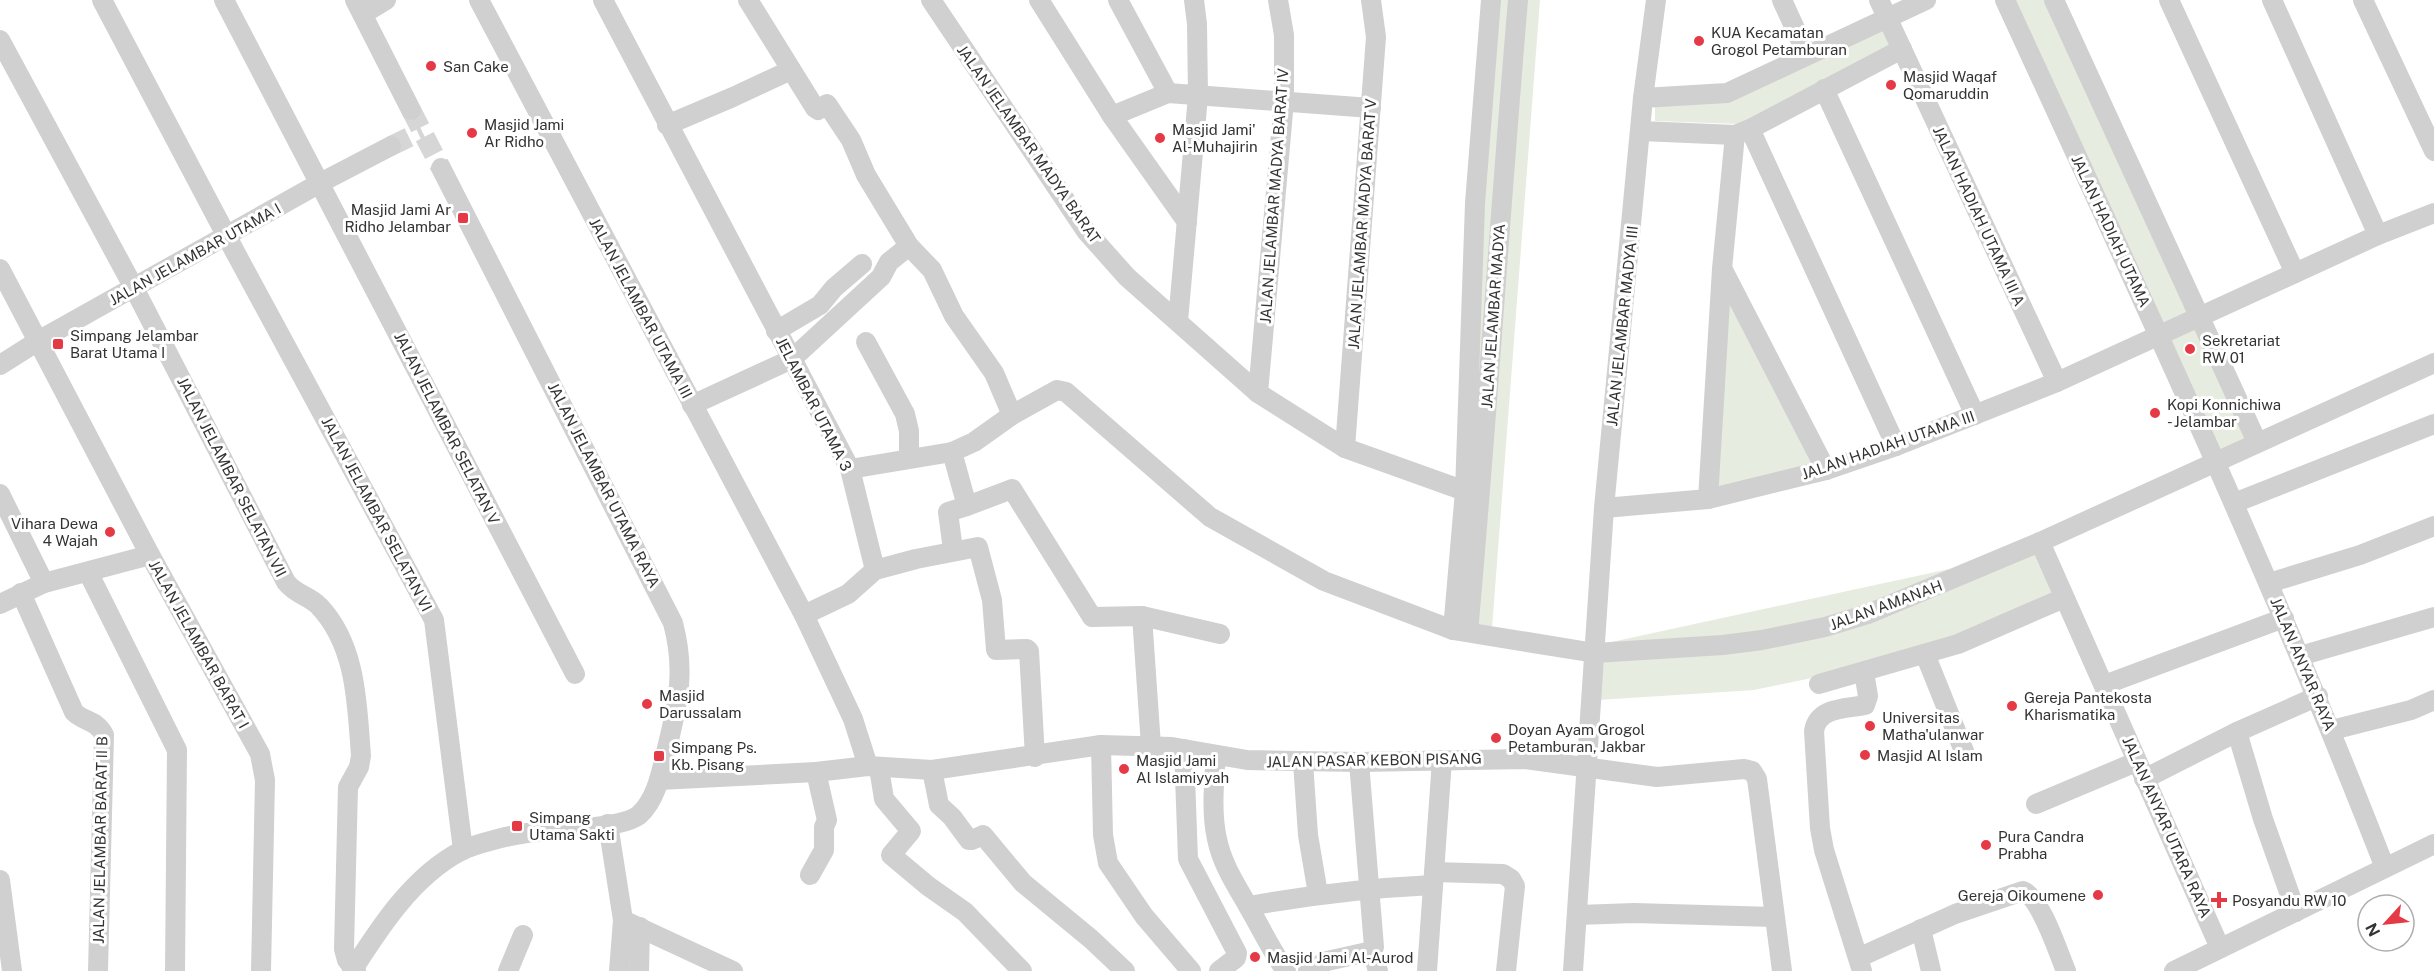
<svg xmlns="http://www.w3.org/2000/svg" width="2434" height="971" font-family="'Public Sans',sans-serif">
<rect width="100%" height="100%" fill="#fff"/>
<g fill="#e6ecdf">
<polygon points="1483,0 1540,0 1492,628 1449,627"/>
<polygon points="2005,0 2050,0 2251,438 2216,456"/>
<polygon points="1885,23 1897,49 1739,124 1655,121 1655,106 1728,98"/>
<polygon points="1728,300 1815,467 1717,490"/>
<polygon points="2037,550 2059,609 1831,674 1754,690 1598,700 1607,643"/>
</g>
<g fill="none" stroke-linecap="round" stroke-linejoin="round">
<g stroke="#d6d6d6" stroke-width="20" stroke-dasharray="20 10" stroke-linecap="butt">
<polyline points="411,110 441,168"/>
<polyline points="391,146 422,131"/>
</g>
<g stroke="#d0d0d0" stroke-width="20">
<polyline points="102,0 234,250 434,620 463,850"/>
<polyline points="224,0 575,674"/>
<polyline points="355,0 411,110"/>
<polyline points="479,0 804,615 853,719 868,766"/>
<polyline points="603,0 850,469 875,570"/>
<polyline points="748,0 815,108 818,110 827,104 851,140 866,175 909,246 932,270 954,316 994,373 1012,415"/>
<polyline points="931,0 1086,231 1127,277 1258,393 1345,448 1465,491"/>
<polyline points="1039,0 1112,116 1187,222"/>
<polyline points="1118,0 1168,93"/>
<polyline points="1782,0 1807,55"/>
<polyline points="1879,0 2057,382"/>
<path d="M2005,0C2137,287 2271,574 2385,868"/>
<polyline points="2054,0 2257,442"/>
<polyline points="2169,0 2295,273"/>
<polyline points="2272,0 2378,235"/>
<polyline points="2363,0 2434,151"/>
<polyline points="363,14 386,0"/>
<path d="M0,40L134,288L286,582C296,595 308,595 319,606C357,646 357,705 361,756L359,767L348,787L344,949L347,960L356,971"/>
<polyline points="1824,89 1975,415"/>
<polyline points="1643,98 1727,93 1926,0"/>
<polyline points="1112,116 1168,93 1371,108"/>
<polyline points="667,125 733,97 791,70"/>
<polyline points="1750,129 1896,446"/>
<polyline points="1641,131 1735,135 1750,129 1902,49"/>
<polyline points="0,269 150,555 260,754 265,780 261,971"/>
<polyline points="1723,270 1826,470"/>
<polyline points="1178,321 1198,96 1197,24 1194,0"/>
<polyline points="776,331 820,305 834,288 862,264"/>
<polyline points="866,342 905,414 909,431 909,458"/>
<polyline points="0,365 38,341 320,183 391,146"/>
<polyline points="1258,393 1284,101 1284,35 1278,0"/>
<polyline points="692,405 792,359 881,277 889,262 909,246"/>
<polyline points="1345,448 1376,37 1371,0"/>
<polyline points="952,452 967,506 948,512 953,550"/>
<polyline points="850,469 952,452 974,442 1012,415 1057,390 1066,392 1210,517 1324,581 1453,630 1595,653 1723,645 1762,640 1825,627 1868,614 2040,542 2434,363"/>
<polyline points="0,494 44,583"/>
<polyline points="1708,499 1722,269 1735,135"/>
<polyline points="2234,503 2434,424"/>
<polyline points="967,506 1012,489 1092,617 1142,616 1220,634"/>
<polyline points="1604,508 1708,499 1826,470 1896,446 2057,382 2378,235 2434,213"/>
<polyline points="2040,542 2220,948"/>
<polyline points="88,572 177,750 175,971"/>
<polyline points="2269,583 2360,555 2434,526"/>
<path d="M21,593L74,712C84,722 97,720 104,735L98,971"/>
<polyline points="0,604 44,583 150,555"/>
<polyline points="804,615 848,594 875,570 916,559 978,547 992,600 996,650 1027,649 1029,651 1035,757"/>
<polyline points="1142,616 1151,746"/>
<polyline points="1453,630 1465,491 1475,203 1491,0"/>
<path d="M1468,632C1487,422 1500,211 1518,0"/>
<polyline points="1925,654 1964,751"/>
<polyline points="2300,656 2434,617"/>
<polyline points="1819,684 1958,644 2064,598"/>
<polyline points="2104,685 2284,618"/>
<polyline points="2332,730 2411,710 2434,700"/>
<polyline points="2237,732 2263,819 2296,912"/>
<polyline points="1101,745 1103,835 1108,863 1144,916 1191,971"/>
<polyline points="1184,749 1188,859 1237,953 1236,958 1219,971"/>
<path d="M1216,755C1214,783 1211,812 1217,839C1222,864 1236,885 1248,906C1261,928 1271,950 1286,971"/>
<polyline points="1303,762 1308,835 1318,894"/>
<polyline points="1359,762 1374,947 1372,951 1378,971"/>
<polyline points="879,768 884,799 911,831 891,855 928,886 965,912 1022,971"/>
<polyline points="932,770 939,805 952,817 969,840 972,840 983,835 1023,883 1091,939 1125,971"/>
<polyline points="2144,779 2237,732 2318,696"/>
<polyline points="659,780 816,772 868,766 932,770 1101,745 1172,747 1247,760 1359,762 1525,759 1657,777 1744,769 1752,771 1757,779 1782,971"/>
<polyline points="2036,804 2136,762"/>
<polyline points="608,824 623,920 619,971"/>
<polyline points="1434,872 1503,874 1511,879 1515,886 1506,971"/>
<polyline points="810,875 824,850 824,827 827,820 816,772"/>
<polyline points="0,880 12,971"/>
<path d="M1249,906C1310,895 1370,888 1433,885"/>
<polyline points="1578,915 1634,913 1774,917"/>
<polyline points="623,920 733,971"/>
<polyline points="1921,929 1931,971"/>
<path d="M1860,957L1955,914L2023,891C2041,898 2058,952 2066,971"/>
<path d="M352,971C380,927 413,876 461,851C474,844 512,835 527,833C551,830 622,829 639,815C658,798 662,767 668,744C679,699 685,668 673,623L441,168"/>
<polyline points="508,971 523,935"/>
<polyline points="639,971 640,927"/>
<polyline points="1308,971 1327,961 1372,951"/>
<polyline points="1427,971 1442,760"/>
<polyline points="1573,971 1604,508 1643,98 1656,0"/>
<path d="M1862,971L1824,850L1820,828L1814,731C1818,707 1845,709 1865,705L1868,696L1864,672"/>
<polyline points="2174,971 2434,844"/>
</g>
</g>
<g fill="#e63946" stroke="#fff" stroke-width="2">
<circle cx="1699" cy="41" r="6"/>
<circle cx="431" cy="66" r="6"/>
<circle cx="1891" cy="85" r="6"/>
<circle cx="472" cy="133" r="6"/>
<circle cx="1160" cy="138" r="6"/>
<rect x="457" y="212" width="12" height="12" rx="3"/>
<rect x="52" y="338" width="12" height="12" rx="3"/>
<circle cx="2190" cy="349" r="6"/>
<circle cx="2155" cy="413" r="6"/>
<circle cx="110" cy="532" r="6"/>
<circle cx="647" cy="704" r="6"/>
<circle cx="2012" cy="706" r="6"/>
<circle cx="1870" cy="726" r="6"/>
<circle cx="1496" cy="738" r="6"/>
<circle cx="1865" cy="755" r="6"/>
<rect x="653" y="750" width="12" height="12" rx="3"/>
<circle cx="1124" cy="769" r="6"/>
<rect x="511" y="820" width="12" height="12" rx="3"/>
<circle cx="1986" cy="845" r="6"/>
<circle cx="2098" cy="895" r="6"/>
<path d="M2216 891h6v6h6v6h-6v6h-6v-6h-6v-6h6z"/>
<circle cx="1255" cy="957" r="6"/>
</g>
<g text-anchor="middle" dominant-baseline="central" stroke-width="6" stroke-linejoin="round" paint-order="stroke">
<g font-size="15" fill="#333" stroke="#fff" text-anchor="start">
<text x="1711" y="32">KUA Kecamatan<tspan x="1711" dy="17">Grogol Petamburan</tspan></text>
<text x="443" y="66">San Cake</text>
<text x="1903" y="76">Masjid Waqaf<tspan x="1903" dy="17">Qomaruddin</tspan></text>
<text x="484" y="124">Masjid Jami<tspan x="484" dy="17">Ar Ridho</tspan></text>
<text x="1172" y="129">Masjid Jami'<tspan x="1172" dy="17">Al-Muhajirin</tspan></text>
<text x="451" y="209" text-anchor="end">Masjid Jami Ar<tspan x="451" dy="17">Ridho Jelambar</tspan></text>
<text x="70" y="335">Simpang Jelambar<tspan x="70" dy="17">Barat Utama I</tspan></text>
<text x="2202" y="340">Sekretariat<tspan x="2202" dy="17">RW 01</tspan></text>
<text x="2167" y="404">Kopi Konnichiwa<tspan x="2167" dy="17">- Jelambar</tspan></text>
<text x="98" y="523" text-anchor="end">Vihara Dewa<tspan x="98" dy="17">4 Wajah</tspan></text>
<text x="659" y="695">Masjid<tspan x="659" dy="17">Darussalam</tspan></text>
<text x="2024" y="697">Gereja Pantekosta<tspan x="2024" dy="17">Kharismatika</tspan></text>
<text x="1882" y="717">Universitas<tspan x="1882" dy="17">Matha'ulanwar</tspan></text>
<text x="1508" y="729">Doyan Ayam Grogol<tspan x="1508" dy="17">Petamburan, Jakbar</tspan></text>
<text x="671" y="747">Simpang Ps.<tspan x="671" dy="17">Kb. Pisang</tspan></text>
<text x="1877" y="755">Masjid Al Islam</text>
<text x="1136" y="760">Masjid Jami<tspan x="1136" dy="17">Al Islamiyyah</tspan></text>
<text x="529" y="817">Simpang<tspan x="529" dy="17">Utama Sakti</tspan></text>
<text x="1998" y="836">Pura Candra<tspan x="1998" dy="17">Prabha</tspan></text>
<text x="2086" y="895" text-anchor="end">Gereja Oikoumene</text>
<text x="2232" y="900">Posyandu RW 10</text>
<text x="1267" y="957">Masjid Jami Al-Aurod</text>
</g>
<g font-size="15" fill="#333" stroke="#fff">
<text transform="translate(1029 144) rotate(55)">JALAN JELAMBAR MADYA BARAT</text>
<text transform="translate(1274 196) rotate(-86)">JALAN JELAMBAR MADYA BARAT IV</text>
<text transform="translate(1979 216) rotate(65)">JALAN HADIAH UTAMA III A</text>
<text transform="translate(1362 224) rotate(-86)">JALAN JELAMBAR MADYA BARAT V</text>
<text transform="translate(2111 231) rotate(65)">JALAN HADIAH UTAMA</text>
<text transform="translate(195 254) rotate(-29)">JALAN JELAMBAR UTAMA I</text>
<text transform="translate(641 308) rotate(62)">JALAN JELAMBAR UTAMA III</text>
<text transform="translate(1493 316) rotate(-86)">JALAN JELAMBAR MADYA</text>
<text transform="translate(1622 326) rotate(-84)">JALAN JELAMBAR MADYA III</text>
<text transform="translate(814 404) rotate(63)">JELAMBAR UTAMA 3</text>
<text transform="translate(447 428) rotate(63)">JALAN JELAMBAR SELATAN V</text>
<text transform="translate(1888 445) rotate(-19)">JALAN HADIAH UTAMA III</text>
<text transform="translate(232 477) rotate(63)">JALAN JELAMBAR SELATAN VII</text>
<text transform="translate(604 485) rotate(63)">JALAN JELAMBAR UTAMA RAYA</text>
<text transform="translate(377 514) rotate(62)">JALAN JELAMBAR SELATAN VI</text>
<text transform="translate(1886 605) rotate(-20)">JALAN AMANAH</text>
<text transform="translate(199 644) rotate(61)">JALAN JELAMBAR BARAT I</text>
<text transform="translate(2303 664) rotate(67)">JALAN ANYAR RAYA</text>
<text transform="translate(1374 760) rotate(-1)">JALAN PASAR KEBON PISANG</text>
<text transform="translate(2167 827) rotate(66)">JALAN ANYAR UTARA RAYA</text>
<text transform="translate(100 840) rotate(-89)">JALAN JELAMBAR BARAT II B</text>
</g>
</g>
<g transform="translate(2386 923) rotate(243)"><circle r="28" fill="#ffffff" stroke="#adadad" stroke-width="1.5"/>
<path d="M0-4.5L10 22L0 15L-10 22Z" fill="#e63946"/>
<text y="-9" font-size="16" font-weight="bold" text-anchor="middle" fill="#333333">N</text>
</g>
</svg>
